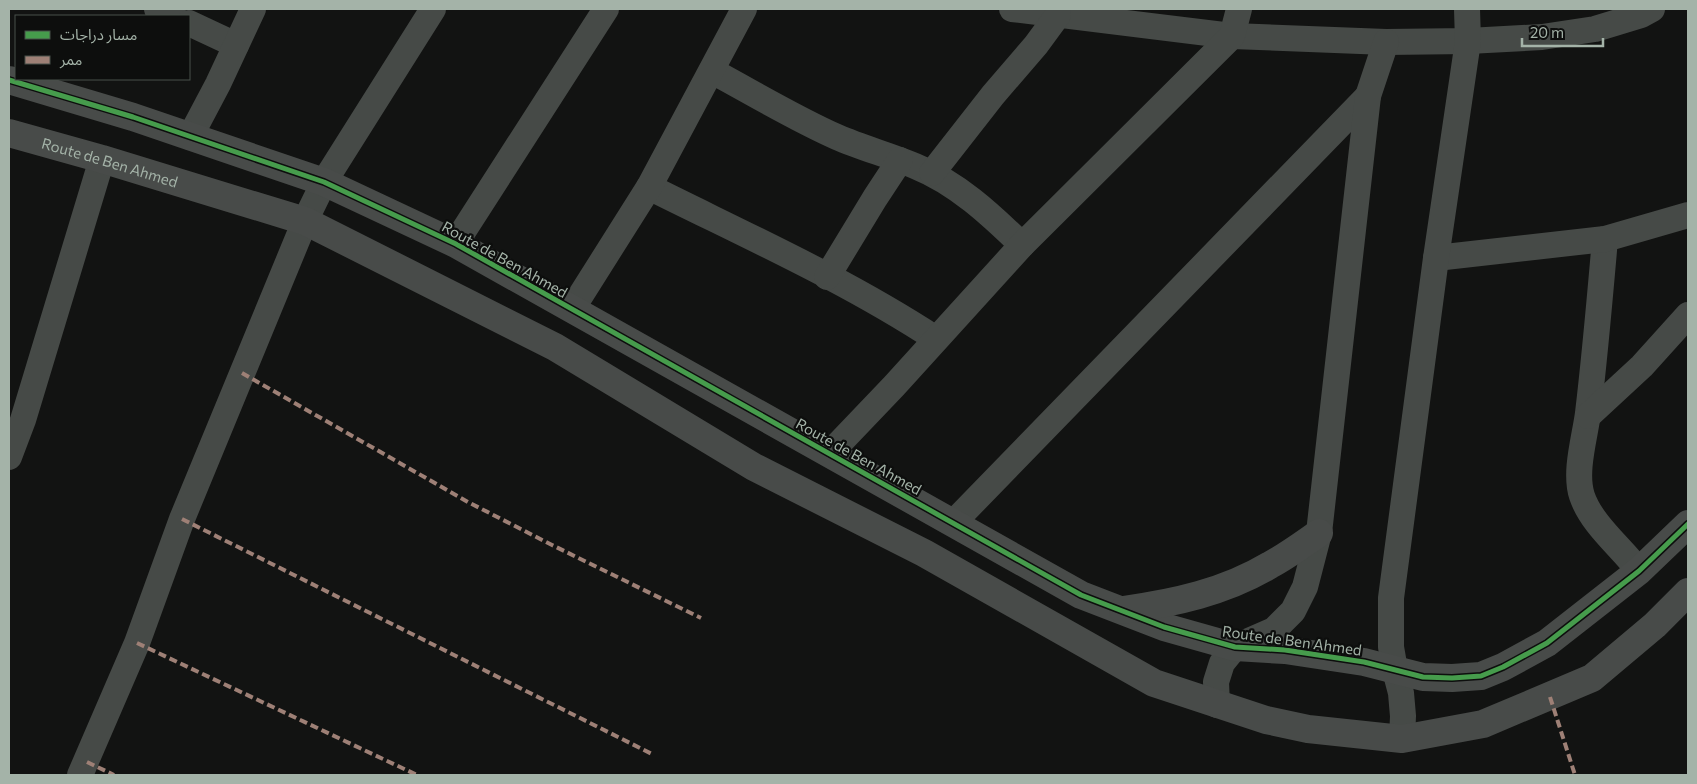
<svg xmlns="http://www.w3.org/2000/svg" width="1697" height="784" font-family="Commissioner,'Noto Sans Arabic',sans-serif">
<rect width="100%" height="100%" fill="#121312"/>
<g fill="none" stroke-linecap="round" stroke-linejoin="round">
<g stroke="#464a47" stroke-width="26">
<polyline points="157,9 174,16"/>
<polyline points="1012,9 1232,36 1386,42 1468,41 1542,37 1595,29 1641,15 1652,9"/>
<polyline points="189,23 236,45"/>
<path d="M712,71C753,93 794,118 837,137C862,148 889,155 915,166C957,183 990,214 1022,245"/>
<polyline points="190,137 218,84 253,9"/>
<polyline points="932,173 993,95 1036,45 1058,15"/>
<path d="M649,187C745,235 846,280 936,339"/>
<path d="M1605,239C1600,297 1595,355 1588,413C1585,437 1574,472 1582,496C1592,525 1621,547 1639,571"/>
<polyline points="455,244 606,9"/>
<polyline points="1436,258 1605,239 1688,215"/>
<polyline points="827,277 875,198 900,160"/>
<polyline points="572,309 649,187 744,9"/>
<polyline points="1588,416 1642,366 1688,315"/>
<polyline points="830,453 894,386 1022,245 1232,36 1239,9"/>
<polyline points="9,457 23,420 102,159"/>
<polyline points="953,523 1368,96"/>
<polyline points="1217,705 1216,682 1222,663 1235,647 1274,630 1293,611 1305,587 1319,533 1368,96 1386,42"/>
<polyline points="1402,739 1403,716 1401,693 1395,670 1391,647 1391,598 1436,258 1468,41 1467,9"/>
<polyline points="80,775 137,643 182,519 305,221 324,182 433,9"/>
</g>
<g stroke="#484b49" stroke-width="28">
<polyline points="9,80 133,117 324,182 456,244 1081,595 1164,627 1235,647 1285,650 1364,662 1423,677 1452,678 1481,676 1503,667 1547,643 1639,571 1688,524"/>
<path id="s1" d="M9,133L102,159L305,221L555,347L754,467L924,553L1154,683L1266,720L1308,729L1402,739L1483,724L1592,678L1655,625L1688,592"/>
<path d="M1123,610C1174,603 1225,592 1270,565C1287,556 1303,544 1319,533"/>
</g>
<g stroke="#9e8076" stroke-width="4" stroke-dasharray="8 4" stroke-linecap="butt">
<polyline points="242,373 468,502 552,545 701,618"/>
<polyline points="182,519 652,754"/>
<polyline points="137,643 417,775"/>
<polyline points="1550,697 1575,775"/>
<polyline points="87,762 114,775"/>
</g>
<g stroke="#0d0e0d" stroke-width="8">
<polyline id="cycleway" points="9,80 133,117 324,182 456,244 1081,595 1164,627 1235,647 1285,650 1364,662 1423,677 1452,678 1481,676 1503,667 1547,643 1639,571 1688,524"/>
</g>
<use href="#cycleway" stroke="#469c4c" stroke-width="5"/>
</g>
<g text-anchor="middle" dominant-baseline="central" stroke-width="4.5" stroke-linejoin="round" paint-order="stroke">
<g font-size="15" fill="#a4b3a8" stroke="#0d0e0d">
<text stroke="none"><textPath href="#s1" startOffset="105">Route de Ben Ahmed</textPath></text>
<text transform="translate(505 259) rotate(29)">Route de Ben Ahmed</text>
<text transform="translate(859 456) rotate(29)">Route de Ben Ahmed</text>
<text transform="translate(1292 640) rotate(8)">Route de Ben Ahmed</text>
</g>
</g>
<rect width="1697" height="784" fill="none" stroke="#a4b3a8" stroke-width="20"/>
<rect x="15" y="15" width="175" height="65" fill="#0d0e0d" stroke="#49504b"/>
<rect x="25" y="31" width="25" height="8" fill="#469c4c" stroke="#49504b"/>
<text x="60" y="40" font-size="15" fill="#a4b3a8">مسار دراجات</text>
<rect x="25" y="56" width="25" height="8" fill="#9e8076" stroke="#49504b"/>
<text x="60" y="65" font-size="15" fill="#a4b3a8">ممر</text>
<path d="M1522 38v8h81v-8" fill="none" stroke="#a4b3a8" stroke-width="2.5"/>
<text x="1530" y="38" font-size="15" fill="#a4b3a8" stroke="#0d0e0d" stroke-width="4" paint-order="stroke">20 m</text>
</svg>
